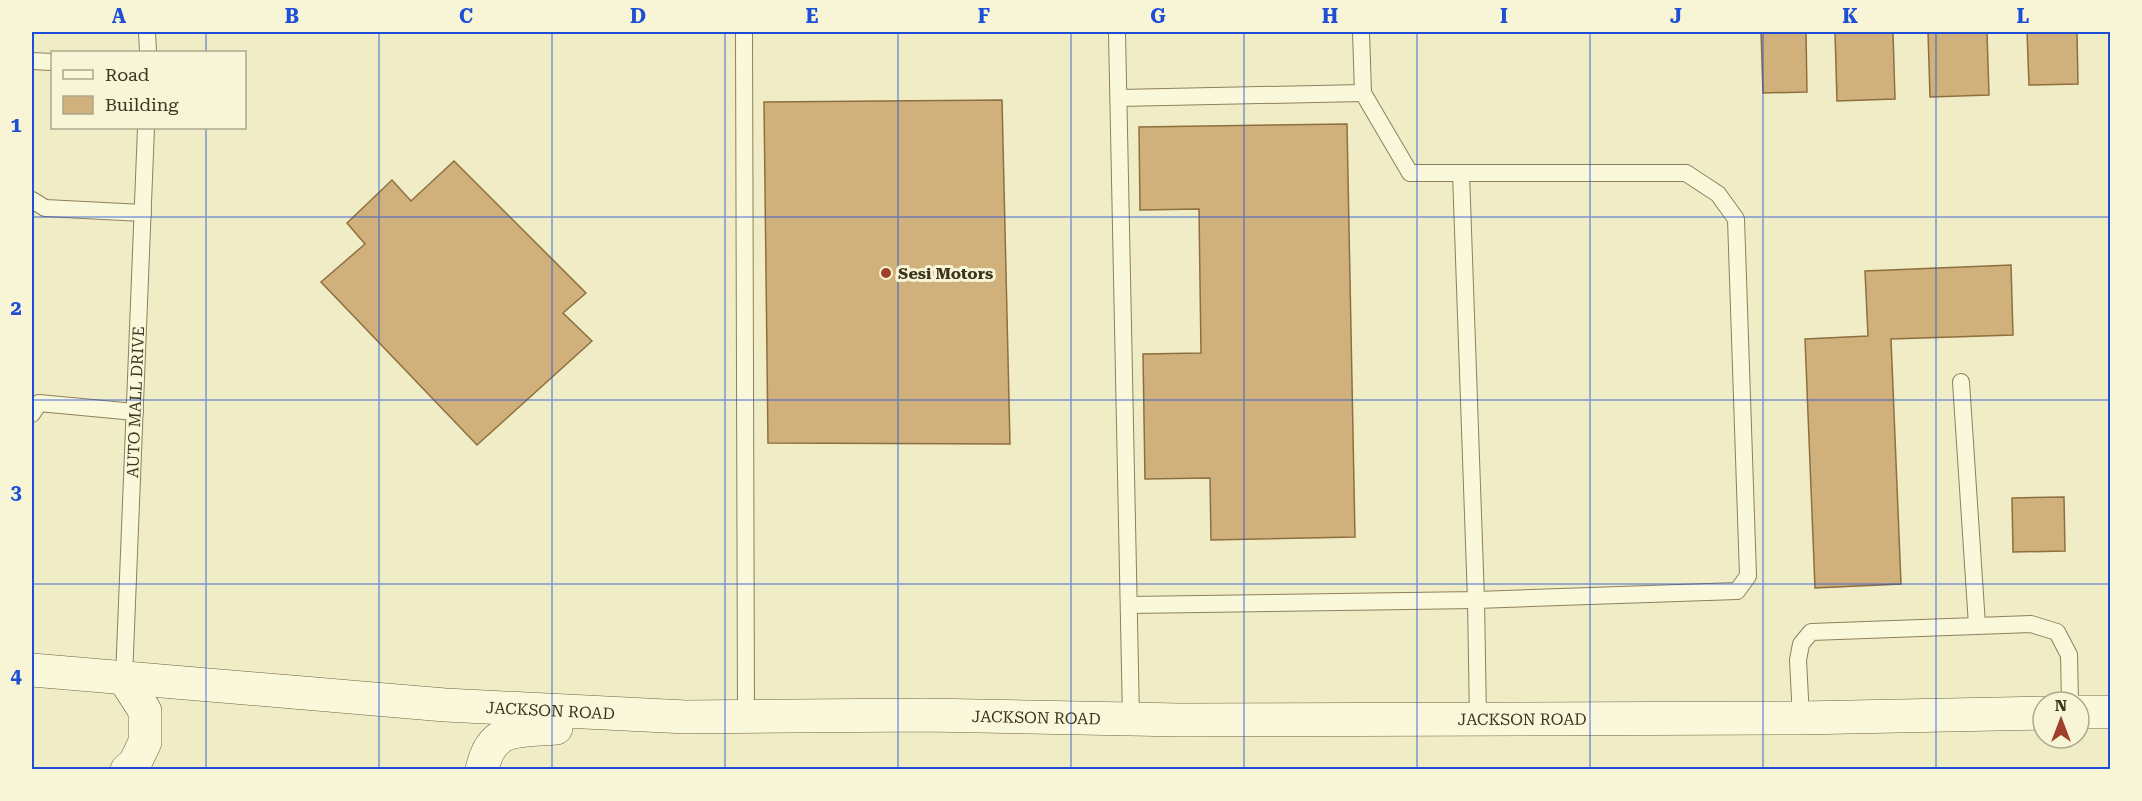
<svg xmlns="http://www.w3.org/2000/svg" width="2142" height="801" font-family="'Roboto Serif',serif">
<rect width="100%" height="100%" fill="#f0edc6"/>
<g fill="#d0b17b" stroke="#8e6f3f" stroke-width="1.5">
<polygon points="1761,32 1806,32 1807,92 1763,93"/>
<polygon points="1835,32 1893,32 1895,99 1837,101"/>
<polygon points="1928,32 1987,32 1989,95 1930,97"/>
<polygon points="2027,32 2077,32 2078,84 2029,85"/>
<polygon points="1002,100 1010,444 768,443 764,102"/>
<polygon points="1347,124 1355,537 1211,540 1210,478 1145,479 1143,354 1201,353 1199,209 1140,210 1139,127"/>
<polygon points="454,161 586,293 563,313 592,341 477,445 321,282 365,244 347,223 392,180 411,201"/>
<polygon points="2011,265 2013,335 1891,339 1901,584 1815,588 1805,339 1868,336 1865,271"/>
<polygon points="2064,497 2065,551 2013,552 2012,498"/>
</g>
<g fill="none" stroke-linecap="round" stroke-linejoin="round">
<g stroke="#8d805b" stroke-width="18">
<g id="service">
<polyline points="147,32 148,52"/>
<polyline points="744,32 746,717"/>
<polyline points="1117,32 1131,719"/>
<polyline points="1361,32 1363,93 1410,173 1686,173 1718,194 1736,219 1748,576 1737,591 1476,600 1478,719"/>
<polyline points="32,61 52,62"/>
<polyline points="1119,98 1363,93"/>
<polyline points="32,200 45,208 143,213"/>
<polyline points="1961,382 1977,625"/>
<polyline points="32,414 39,403 135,412"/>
<polyline points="1129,605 1476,600 1461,173"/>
<path id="s1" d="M124,678L146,128"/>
<polyline points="1801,718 1798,660 1801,644 1811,632 2031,624 2057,632 2069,655 2070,702"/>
</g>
</g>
<g stroke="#6f613e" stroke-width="34">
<g id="secondary">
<path id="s2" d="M32,670L445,705L686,717L926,715L1181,720L1801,718L2043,713"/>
<polyline points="124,678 145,711 145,742 135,763 127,770"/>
<polyline points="2079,712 2110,712"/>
<path d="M482,770C491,725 519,731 556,728"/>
</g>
</g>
<use href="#service" stroke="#faf8da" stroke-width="16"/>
<use href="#secondary" stroke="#faf8da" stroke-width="33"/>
</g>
<path fill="none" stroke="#1d4ed8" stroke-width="1.5" stroke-opacity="0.55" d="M206,32V52M379,32V770M552,32V770M725,32V770M898,32V770M1071,32V770M1244,32V770M1417,32V770M1590,32V770M1763,32V770M1936,32V770M206,128V770M32,217H2110M32,400H2110M32,584H2110"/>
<circle fill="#9f4028" stroke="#f7f5d6" stroke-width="2" cx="886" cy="273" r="6"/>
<g text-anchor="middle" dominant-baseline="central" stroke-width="6" stroke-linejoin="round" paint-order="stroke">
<g font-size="16" font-weight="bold" fill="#3d341f" stroke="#f7f5d6" text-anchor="start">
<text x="898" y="273">Sesi Motors</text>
</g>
<g font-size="16" fill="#3d341f" stroke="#f7f5d6">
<text stroke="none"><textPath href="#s1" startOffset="276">AUTO MALL DRIVE</textPath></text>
<text stroke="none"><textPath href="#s2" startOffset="520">JACKSON ROAD</textPath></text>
<text stroke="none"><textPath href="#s2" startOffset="1006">JACKSON ROAD</textPath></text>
<text stroke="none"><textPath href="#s2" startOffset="1492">JACKSON ROAD</textPath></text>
</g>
</g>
<rect width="2142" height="801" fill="none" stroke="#f7f5d6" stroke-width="66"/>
<rect x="51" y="51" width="195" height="78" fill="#f7f5d6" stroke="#ada88d" stroke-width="1.5"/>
<rect x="63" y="70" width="30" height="9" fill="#faf8da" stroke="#ada88d" stroke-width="1.5"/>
<text x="105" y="81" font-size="18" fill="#3d341f">Road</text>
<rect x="63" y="96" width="30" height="18" fill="#d0b17b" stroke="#ada88d" stroke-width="1.5"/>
<text x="105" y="111" font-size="18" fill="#3d341f">Building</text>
<g transform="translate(2061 720)"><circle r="28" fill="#f7f5d6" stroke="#ada88d" stroke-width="1.5"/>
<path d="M0-4.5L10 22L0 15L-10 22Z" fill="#9f4028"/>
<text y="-9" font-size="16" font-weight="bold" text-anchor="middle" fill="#3d341f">N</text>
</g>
<rect x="33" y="33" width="2076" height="735" fill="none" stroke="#1d4ed8" stroke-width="2"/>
<g font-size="20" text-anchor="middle" font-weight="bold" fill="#1d4ed8">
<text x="119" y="23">A</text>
<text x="292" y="23">B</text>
<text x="466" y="23">C</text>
<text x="638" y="23">D</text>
<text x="812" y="23">E</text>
<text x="984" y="23">F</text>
<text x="1158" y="23">G</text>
<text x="1330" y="23">H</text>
<text x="1504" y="23">I</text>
<text x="1676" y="23">J</text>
<text x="1850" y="23">K</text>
<text x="2023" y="23">L</text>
<text x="16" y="132">1</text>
<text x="16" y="315">2</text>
<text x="16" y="499">3</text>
<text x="16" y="683">4</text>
</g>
</svg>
